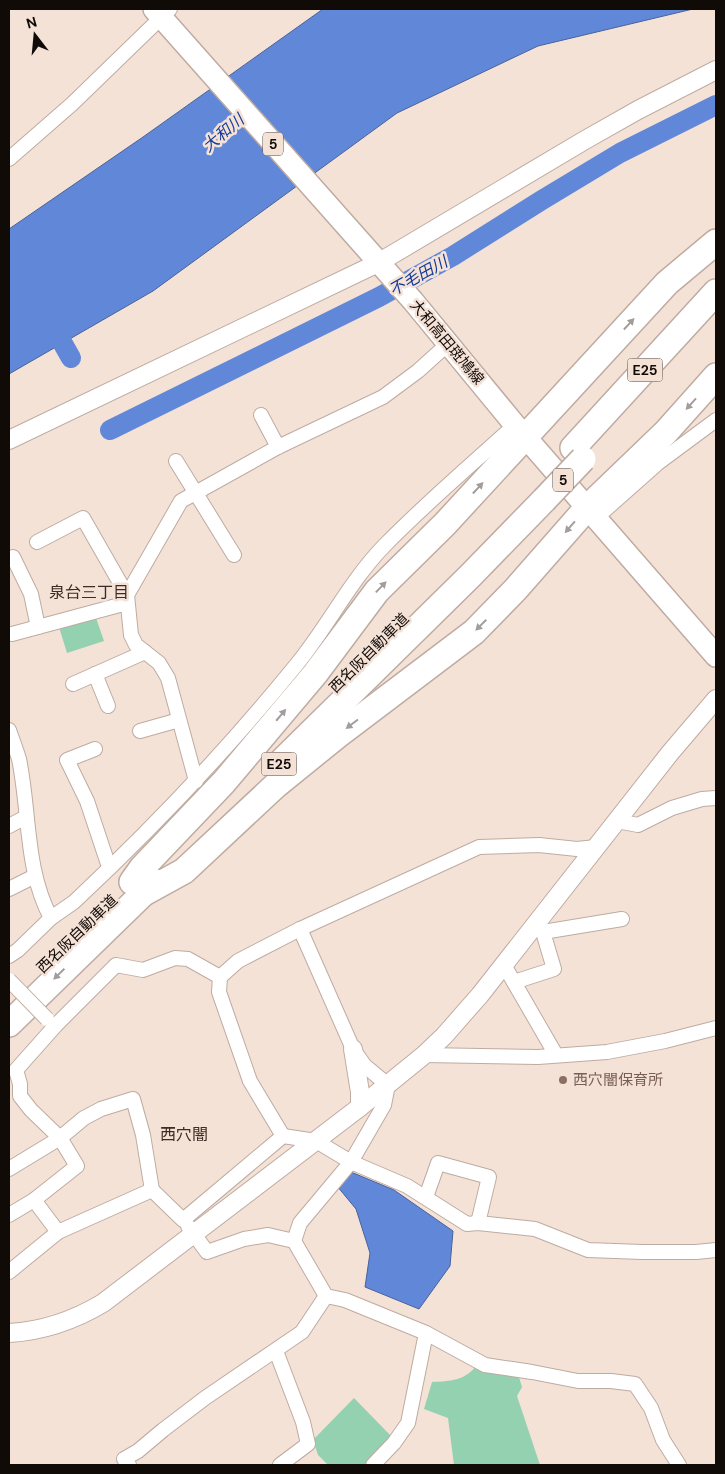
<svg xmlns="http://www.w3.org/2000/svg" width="725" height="1474" font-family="'DM Sans','Noto Sans JP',sans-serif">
<rect width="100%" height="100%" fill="#f5e2d7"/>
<g fill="#93d1b1">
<polygon points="96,618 104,641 67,653 59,627"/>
<path d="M477,1365L518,1374L522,1387L517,1396L540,1465H454L448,1418L424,1409L432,1382C450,1381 465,1381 477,1365Z"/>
<polygon points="354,1398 392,1437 367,1465 328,1465 318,1455 313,1440"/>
</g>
<g fill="#6188d8" stroke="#49629a">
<polygon points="323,9 693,9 538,46 397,113 153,291 9,374 9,229 143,137"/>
<polygon points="351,1172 394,1190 453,1231 450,1266 419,1309 365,1287 370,1253 356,1209 337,1186"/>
</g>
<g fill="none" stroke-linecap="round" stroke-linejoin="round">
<g stroke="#6188d8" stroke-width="20">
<polyline points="49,319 71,358"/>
<polyline points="110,430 379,297 453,256 542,200 620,153 716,105"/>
</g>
<g stroke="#beaba1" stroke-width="16">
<g id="minor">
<polyline points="9,159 72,104 170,9"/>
<polyline points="261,415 278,447"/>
<polyline points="176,461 234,555"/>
<polyline points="596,518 658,463 716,420"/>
<polyline points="37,542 83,518 127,595 131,635 136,645 159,663 168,678 196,781"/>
<polyline points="13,557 31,594 38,627 127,603"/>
<polyline points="127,595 181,501 278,447 383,397 418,371 449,343"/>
<polyline points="12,634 38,627"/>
<polyline points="95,674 108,706"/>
<polyline points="73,684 145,652"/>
<path d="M9,730C12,739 16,749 19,759C30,812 25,870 51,918"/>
<polyline points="140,731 179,720"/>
<polyline points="95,749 67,760 87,801 109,867"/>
<polyline points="617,821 638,825 672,808 702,799 716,798"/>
<polyline points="9,826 26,817"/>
<polyline points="9,889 35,876"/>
<path d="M9,956L18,950L51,918L74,902C153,828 228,749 297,664C328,626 350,581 384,546C426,503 471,465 515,425"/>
<polyline points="504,965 556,1055"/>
<polyline points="514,982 554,969 543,932 622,919"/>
<polyline points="424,1055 538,1057 607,1052 665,1041 716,1028"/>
<polyline points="283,1136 250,1081 219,992 220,977 238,961 300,929 479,847 539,845 577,849 596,847"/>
<polyline points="9,1169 60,1138 77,1166 34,1200 9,1215"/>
<polyline points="152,1190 143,1135 133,1099 101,1109 84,1118 60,1138 31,1110 20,1096 20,1084 16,1070 56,1025 116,965 143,970 175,958 188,959 220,977"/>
<polyline points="426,1197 438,1163 489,1177 478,1223"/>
<polyline points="34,1200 58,1232"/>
<polyline points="188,1226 207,1252 244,1239 268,1235 294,1241 326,1296 345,1300 426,1333 485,1365 532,1372 578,1381 611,1381 635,1384 651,1408 663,1440 679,1465"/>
<polyline points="294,1241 300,1223 351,1162 384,1105 388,1085 365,1066 353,1049 300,929"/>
<polyline points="9,1272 58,1232 152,1190 183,1220 283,1136 316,1141 351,1162 407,1186 467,1224 478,1223 535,1229 588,1250 642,1252 696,1252 716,1250"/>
<polyline points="276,1351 303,1422 308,1444 280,1465"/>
<polyline points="129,1465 124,1459 138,1451 163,1430 205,1398 302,1332 326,1296"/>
<polyline points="373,1465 394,1443 408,1423 426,1333"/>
</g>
</g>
<g stroke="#beaba1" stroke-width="20">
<g id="tertiary">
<polyline points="9,440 378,263 585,140 638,110 716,70"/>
<polyline points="353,1049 360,1092 360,1107"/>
<path d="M9,1333C44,1331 73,1321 103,1303L360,1107L424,1055L444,1036L480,995L670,753L716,699"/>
</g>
</g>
<g stroke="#beaba1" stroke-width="24">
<polyline id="primary" points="154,9 413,301 515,425 716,656"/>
</g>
<g stroke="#beaba1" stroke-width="28">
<g id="motorway">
<polyline points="573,448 716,292"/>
<polyline points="278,765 470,576 544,500"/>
<polyline points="132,882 142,868 224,782 315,674 377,591 445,524 667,283 716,242"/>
<polyline points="144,893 184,871 275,786 338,735 474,632 515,590 587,508 666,432 716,376"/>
<polyline points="9,1024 155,882"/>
</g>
</g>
<use href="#minor" stroke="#fff" stroke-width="14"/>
<use href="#tertiary" stroke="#fff" stroke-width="18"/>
<use href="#primary" stroke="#fff" stroke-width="21"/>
<use href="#motorway" stroke="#fff" stroke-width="25"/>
<g stroke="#beaba1" stroke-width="16" stroke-linecap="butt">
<polyline id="minor-bridge" points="9,980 47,1019"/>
</g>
<g stroke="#beaba1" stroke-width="28" stroke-linecap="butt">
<polyline id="motorway-bridge" points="544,500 583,459"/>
</g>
<use href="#minor-bridge" stroke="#fff" stroke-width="14"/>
<use href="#motorway-bridge" stroke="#fff" stroke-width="25"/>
</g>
<defs><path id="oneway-solid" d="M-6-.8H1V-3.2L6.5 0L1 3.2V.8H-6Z" transform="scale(1.25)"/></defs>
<g fill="#a09d9c">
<use href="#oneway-solid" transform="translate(629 324) rotate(-47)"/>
<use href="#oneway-solid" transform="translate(691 404) rotate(132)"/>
<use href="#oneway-solid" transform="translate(478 488) rotate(-47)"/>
<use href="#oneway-solid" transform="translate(570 527) rotate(131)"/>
<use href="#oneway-solid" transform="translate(381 587) rotate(-46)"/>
<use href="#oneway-solid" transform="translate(481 625) rotate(135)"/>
<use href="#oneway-solid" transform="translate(281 715) rotate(-50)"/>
<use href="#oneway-solid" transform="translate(352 724) rotate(143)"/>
<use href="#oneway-solid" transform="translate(59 974) rotate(136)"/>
</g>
<circle fill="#8d6e63" stroke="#f5e2d7" stroke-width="2" cx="563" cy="1080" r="5"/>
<g text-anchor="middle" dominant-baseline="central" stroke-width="5" stroke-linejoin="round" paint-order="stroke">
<g fill="#f5e2d7" stroke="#554c46" stroke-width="1">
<rect x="263" y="132.5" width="20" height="23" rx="4"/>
<rect x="627.5" y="358.5" width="35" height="23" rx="4"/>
<rect x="553" y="468.5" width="20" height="23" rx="4"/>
<rect x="261.5" y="752.5" width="35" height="23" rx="4"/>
</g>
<g font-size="14" font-weight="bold" fill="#110b08">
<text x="273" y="144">5</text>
<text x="645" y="370">E25</text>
<text x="563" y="480">5</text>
<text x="279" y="764">E25</text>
</g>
<g font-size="15" fill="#110b08" stroke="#f5e2d7">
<text transform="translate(447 342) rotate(50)">大和高田斑鳩線</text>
<text transform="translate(369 653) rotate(-45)">西名阪自動車道</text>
<text transform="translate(77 934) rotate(-44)">西名阪自動車道</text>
</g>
<g font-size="15" fill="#785e54" stroke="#f5e2d7" text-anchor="start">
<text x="573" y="1080">西穴闇保育所</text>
</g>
<g font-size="16" font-style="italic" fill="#153b99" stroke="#f5e2d7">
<text transform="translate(223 133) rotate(-40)">大和川</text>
<text transform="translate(418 276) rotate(-29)">不毛田川</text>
</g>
<g font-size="16" fill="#3b2c24" stroke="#f5e2d7">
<text x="89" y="592">泉台三丁目</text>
<text x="184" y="1134">西穴闇</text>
</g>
</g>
<rect width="725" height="1474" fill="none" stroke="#110b08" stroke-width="20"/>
<g transform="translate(35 35) rotate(344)" stroke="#f5e2d7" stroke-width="4" paint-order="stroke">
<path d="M0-4L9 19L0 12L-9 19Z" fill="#110b08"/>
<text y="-8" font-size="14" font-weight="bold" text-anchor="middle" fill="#110b08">N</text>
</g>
</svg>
